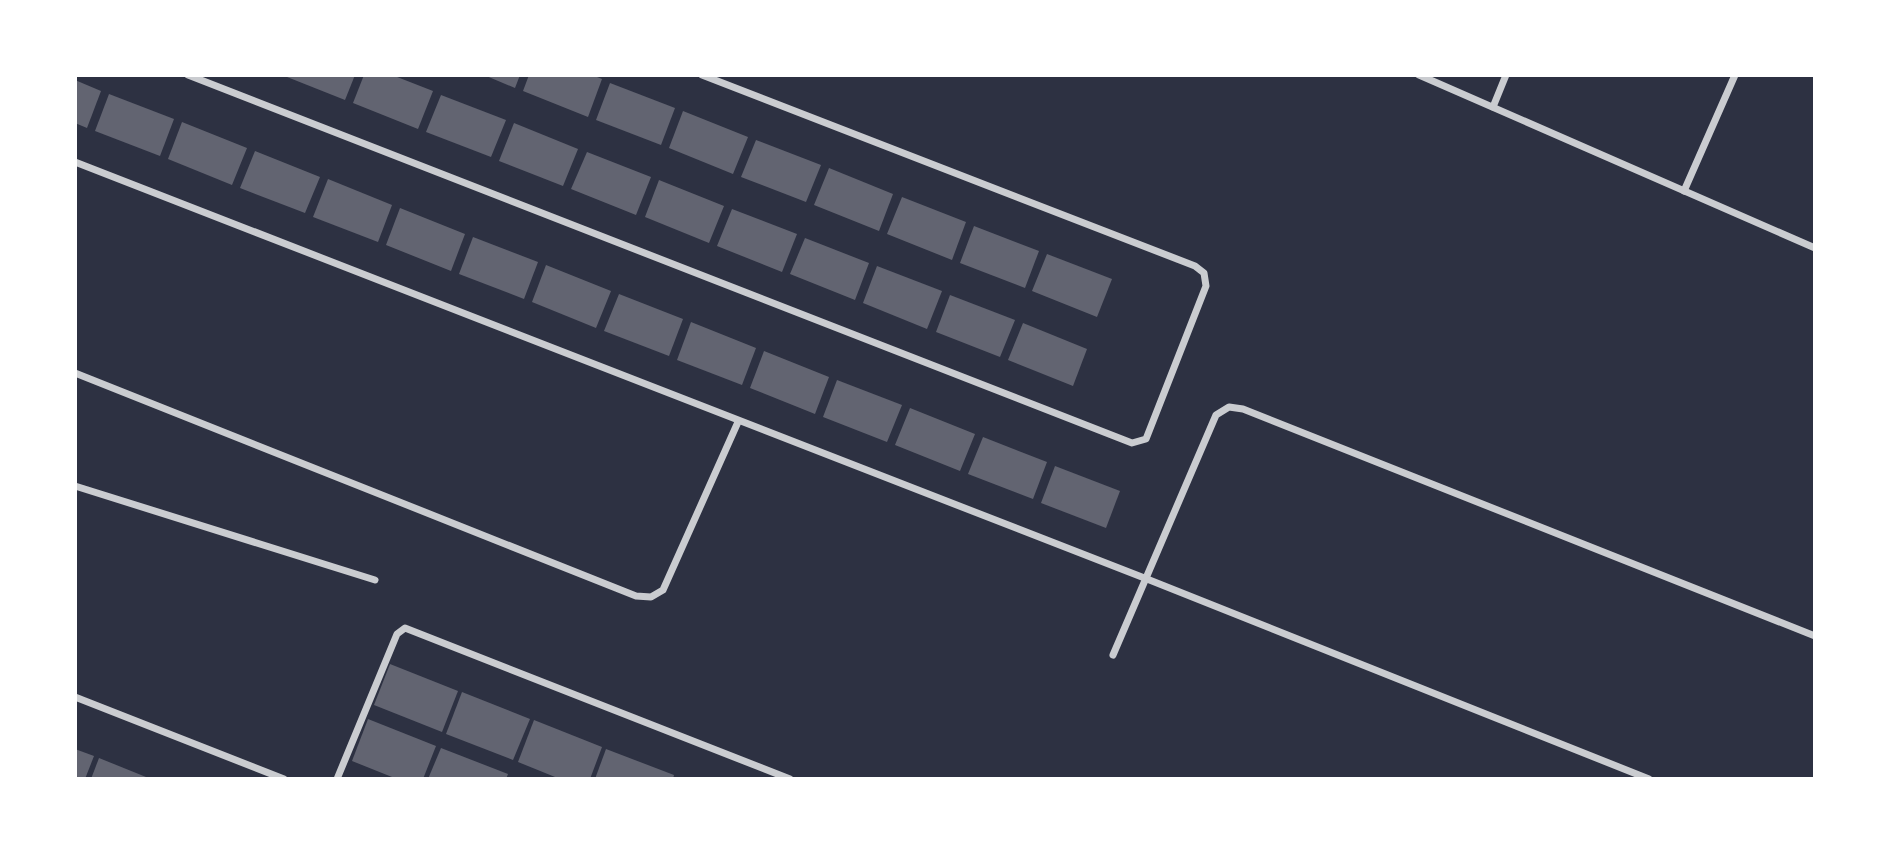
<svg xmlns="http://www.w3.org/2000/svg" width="1890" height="854" font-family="Cabin,sans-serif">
<rect width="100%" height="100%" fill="#2d3142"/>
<g fill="#626471">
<polygon points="282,75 355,75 345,100"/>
<polygon points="364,75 392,75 433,91 418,129 353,103"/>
<polygon points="484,75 520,75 515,88"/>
<polygon points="529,75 592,75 602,79 588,117 523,91"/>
<polygon points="75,80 101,91 87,128 75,123"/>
<polygon points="610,83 675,108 661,145 596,120"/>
<polygon points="109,94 174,119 160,156 95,131"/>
<polygon points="441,95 506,120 491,157 426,132"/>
<polygon points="683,111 748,137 733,174 669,148"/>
<polygon points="182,122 247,148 232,185 168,159"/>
<polygon points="514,123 578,149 563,186 499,161"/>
<polygon points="756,140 821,165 806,202 741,177"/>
<polygon points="255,151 320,177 305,213 240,188"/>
<polygon points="587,152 651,177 636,215 571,189"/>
<polygon points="829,168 893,194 879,231 814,205"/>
<polygon points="328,179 392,205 378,242 313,217"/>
<polygon points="659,180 724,206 709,243 645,217"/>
<polygon points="902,197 966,222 952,260 887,234"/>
<polygon points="400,208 465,234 451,271 386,245"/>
<polygon points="732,209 797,234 782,272 717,246"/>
<polygon points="974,226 1039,251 1025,288 960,263"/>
<polygon points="473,237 538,262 524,299 459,274"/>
<polygon points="805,238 869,263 855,300 790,274"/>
<polygon points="1047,254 1112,279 1097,317 1032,291"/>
<polygon points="546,265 611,291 596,328 532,302"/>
<polygon points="877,266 942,291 927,329 863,303"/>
<polygon points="619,294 683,319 669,356 604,331"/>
<polygon points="950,295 1015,320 1000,357 936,332"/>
<polygon points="691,322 756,348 742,385 677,360"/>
<polygon points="1023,323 1087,349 1073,386 1008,360"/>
<polygon points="764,351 829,377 815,414 750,388"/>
<polygon points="837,380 902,405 887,442 823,417"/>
<polygon points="910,408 975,434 960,471 895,445"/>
<polygon points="983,437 1047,462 1033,499 968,474"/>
<polygon points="1055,466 1120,491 1106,528 1041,503"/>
<polygon points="390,664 458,691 442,732 374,705"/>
<polygon points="462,692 530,719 513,760 446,734"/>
<polygon points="368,719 436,746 423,779 397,779 352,761"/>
<polygon points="534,720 602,747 590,779 560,779 518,762"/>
<polygon points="441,748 508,774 506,779 428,779"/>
<polygon points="75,749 94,756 85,779 75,779"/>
<polygon points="606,749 674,775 673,779 595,779"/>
<polygon points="99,758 151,779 91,779"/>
</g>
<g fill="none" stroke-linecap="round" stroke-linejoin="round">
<g stroke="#caccd0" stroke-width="7">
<polyline points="188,75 1132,443 1146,439 1206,286 1204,273 1195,266 702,75"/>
<polyline points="1419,75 1815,248"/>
<polyline points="1493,107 1506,75"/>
<polyline points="75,162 1147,579 1649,779"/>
<polyline points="1684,191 1735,75"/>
<polyline points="75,373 636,596 651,597 663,590 738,422"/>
<polyline points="75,486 375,580"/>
<polyline points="1113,655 1216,415 1229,407 1243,409 1815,636"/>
<polyline points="75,697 284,779"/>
<polyline points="337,779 397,634 405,628 790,779"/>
</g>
</g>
<rect width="1890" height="854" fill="none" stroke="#ffffff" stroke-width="154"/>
</svg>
